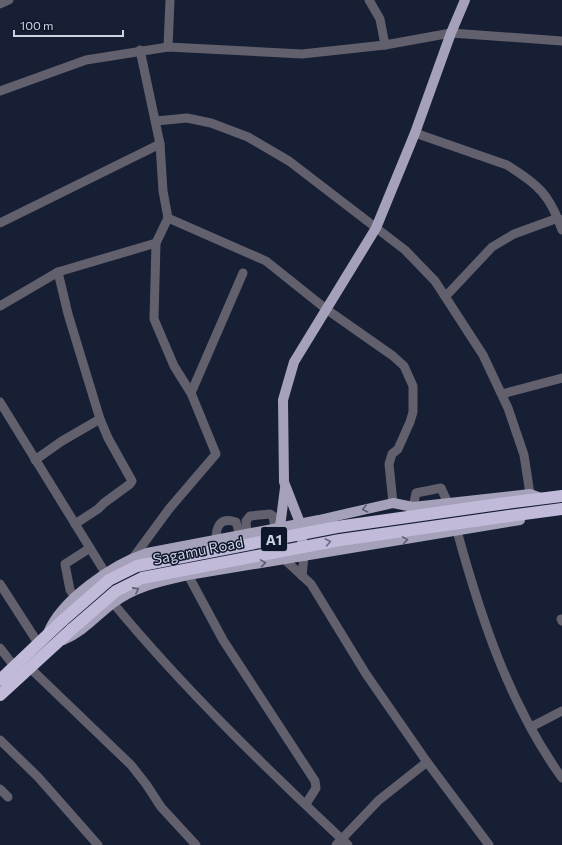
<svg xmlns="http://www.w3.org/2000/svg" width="562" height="845" font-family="Commissioner,sans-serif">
<rect width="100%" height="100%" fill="#171f35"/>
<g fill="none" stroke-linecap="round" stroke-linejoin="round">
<g stroke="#63606d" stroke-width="9">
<polyline points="369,0 380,19 385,45"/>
<polyline points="0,4 9,0"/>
<polyline points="168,47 170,0"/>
<polyline points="0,91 86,60 168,47 302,54 385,45 451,33 562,41"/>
<polyline points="156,121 187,118 211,123 248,137 289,161 405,250 435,281 483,355 508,408 524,455 530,494"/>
<path d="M415,133L507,165C538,184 550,195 562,230"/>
<polyline points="168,218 266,261 326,309 393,356 404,366 413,386 413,412 410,422 398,449 392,454 389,464 393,503"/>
<polyline points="0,223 160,144"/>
<polyline points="58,272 68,314 100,419 108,438 132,481 130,484 104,503 98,509 75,524"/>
<polyline points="446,296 492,247 514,234 558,218"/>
<polyline points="0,306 58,272 156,243"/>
<polyline points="191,393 243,273"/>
<polyline points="502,394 562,378"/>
<polyline points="0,402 106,574"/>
<polyline points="35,460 62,441 100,419"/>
<polyline points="413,507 416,493 441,488 448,503"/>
<path d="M457,531C481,618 509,704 562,778"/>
<polyline points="247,533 246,521 250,516 270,514 273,516 275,528"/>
<path d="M216,540C216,526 220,517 236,522L240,535"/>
<polyline points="133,558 169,509 216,454 191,393 174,366 154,319 156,243 168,218 163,191 160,144 140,50"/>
<polyline points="285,560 311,584 366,674 427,762 489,845"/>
<polyline points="188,575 223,640 315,781 316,788 306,804"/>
<polyline points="302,576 304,556"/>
<polyline points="0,584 38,643"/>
<polyline points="75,597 70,590 65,564 90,548"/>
<path d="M113,603C185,690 266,768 348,845"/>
<polyline points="561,619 562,621"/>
<polyline points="0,648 14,666"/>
<polyline points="30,668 131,765 146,784 161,807 196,845"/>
<polyline points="531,727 562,711"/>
<polyline points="0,740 38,777 98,845"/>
<polyline points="0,789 8,797"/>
<polyline points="336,845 379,800 427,762"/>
</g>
<g stroke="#a6a1ba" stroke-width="10">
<polyline points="281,533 280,527 285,488"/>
<polyline points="304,556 300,523 284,482 283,400 294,362 376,228 415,133 451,33 465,0"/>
<path d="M48,633C61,600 113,564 147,553L319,520L393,503L413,507L530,494L541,498"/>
<path d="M63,640C83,632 96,616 113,603C136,586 161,581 188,575L520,520"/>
</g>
<g stroke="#c1bad9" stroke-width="12">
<polyline points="506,503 562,496"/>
<polyline points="509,516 562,509"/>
<polyline points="0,680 62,621"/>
<polyline points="0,695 72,629"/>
</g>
<g stroke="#c1bad9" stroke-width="12">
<polyline points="62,621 109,580 137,566 337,527 506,503"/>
<polyline points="72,629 116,591 142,578 340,540 509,516"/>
</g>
</g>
<defs><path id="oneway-chevron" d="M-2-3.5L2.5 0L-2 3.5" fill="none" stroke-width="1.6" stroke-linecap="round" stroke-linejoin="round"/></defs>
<g stroke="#5a5c72">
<use href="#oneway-chevron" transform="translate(365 509) rotate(167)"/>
<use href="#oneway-chevron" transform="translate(405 540) rotate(-9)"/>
<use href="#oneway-chevron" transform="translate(263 563) rotate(-9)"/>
<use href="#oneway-chevron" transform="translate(136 590) rotate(-28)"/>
</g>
<use stroke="#686882" href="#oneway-chevron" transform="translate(328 542) rotate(-11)"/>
<g text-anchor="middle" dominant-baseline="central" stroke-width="3" stroke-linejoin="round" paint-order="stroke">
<rect fill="#0e162b" stroke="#939aab" stroke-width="1" x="261" y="527" width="26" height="24" rx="3"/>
<g font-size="14" font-weight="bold" fill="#ccd3e2">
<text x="274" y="539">A1</text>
</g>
<g font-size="15" fill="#ccd3e2" stroke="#0e162b">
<text transform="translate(198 550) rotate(-11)">Sagamu Road</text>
</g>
</g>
<path d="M14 30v6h109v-6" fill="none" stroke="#ccd3e2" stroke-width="2"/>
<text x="20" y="30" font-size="12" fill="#ccd3e2" stroke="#0e162b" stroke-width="3" paint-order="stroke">100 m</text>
</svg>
